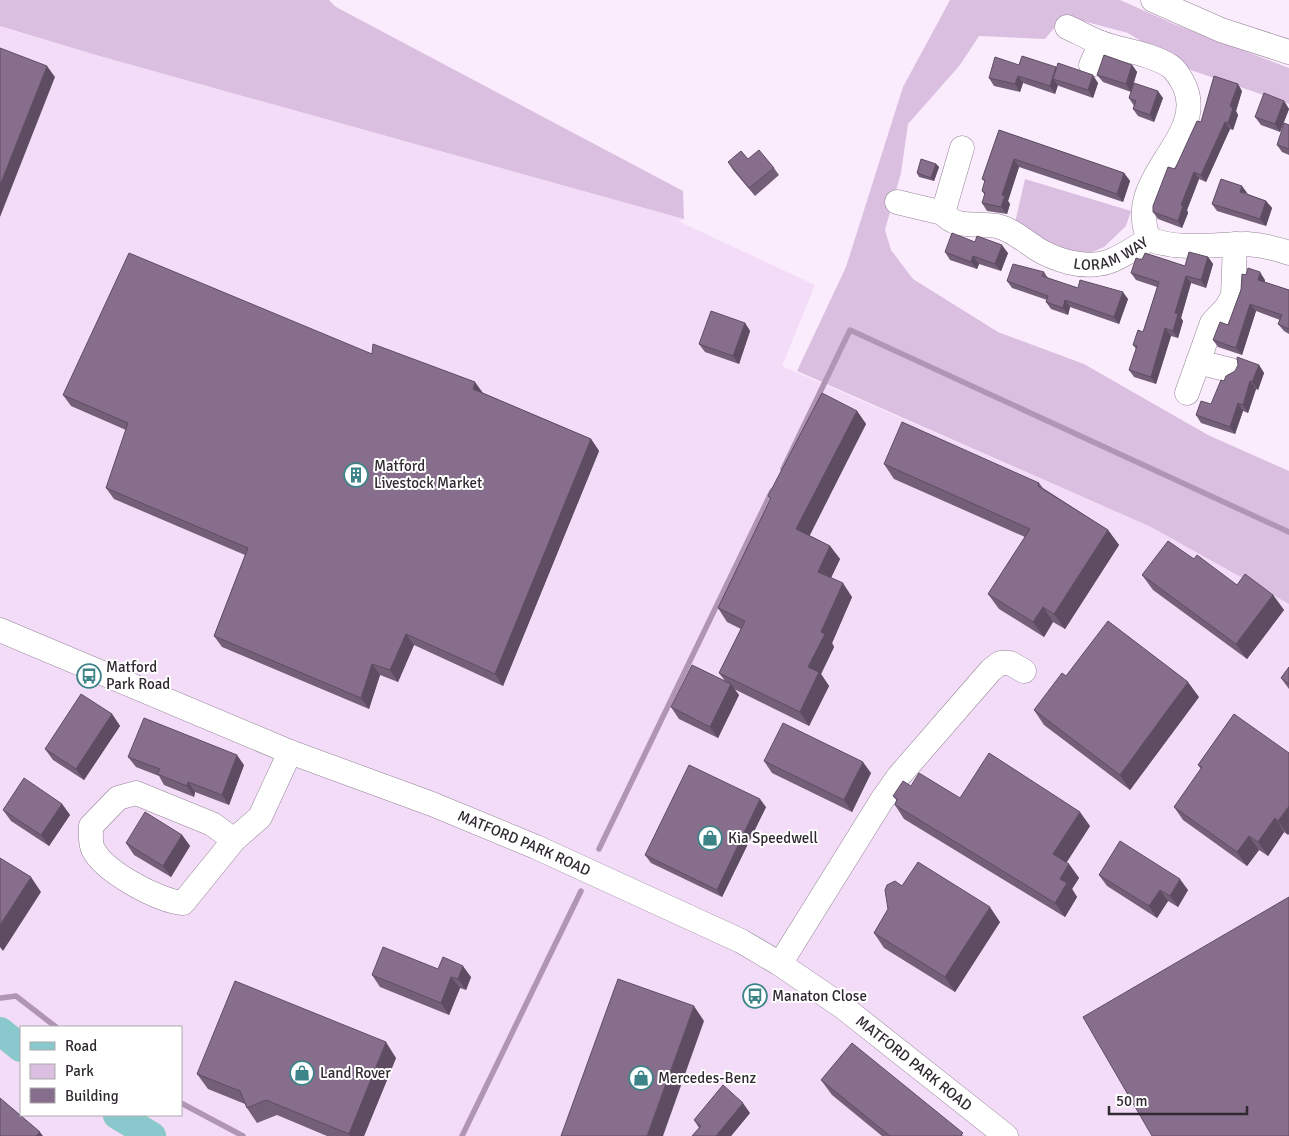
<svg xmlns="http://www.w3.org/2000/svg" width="1289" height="1136" font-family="Signika,sans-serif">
<rect width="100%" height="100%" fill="#fbecfd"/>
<path fill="#f3dcf7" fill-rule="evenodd" d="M0,26L96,55L684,219L678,221L815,285L782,366L1151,527L1289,604V1136H0ZM21,1027H181V1115H21Z"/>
<g fill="#dabfe0">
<polygon points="0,0 329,0 336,7 683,191 684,219 96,55 0,26"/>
<polygon points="950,0 1120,0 1174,24 1289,68 1289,104 1185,68 1128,33 1064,16 1045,39 979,36 960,65 908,124 901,173 885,230 891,250 913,279 998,332 1084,364 1208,435 1289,471 1289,604 1151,527 797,371 846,267 903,87"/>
<polygon points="1025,179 1131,211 1126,226 1104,247 1088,254 1067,251 1014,227"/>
</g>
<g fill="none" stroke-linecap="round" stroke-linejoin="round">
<g stroke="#b095b5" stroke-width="5.5">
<polyline points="783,469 850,330 1289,532"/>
<polyline points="599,849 772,491"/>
<polyline points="1,998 16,996 56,1027"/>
<polyline points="181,1103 243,1136"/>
<polyline points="462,1136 581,891"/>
</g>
<g stroke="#938396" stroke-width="25">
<g id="minor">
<polyline points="1153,0 1221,30 1289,52"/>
<path d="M1067,27C1078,32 1090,39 1101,43C1124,51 1149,53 1170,66C1177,71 1181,79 1185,87C1207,140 1122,178 1149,239"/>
<polyline points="1091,65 1101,43"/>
<path id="s1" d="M897,202L943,213C956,230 979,222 997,226C1011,229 1025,241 1037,249C1047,255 1057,259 1068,262C1105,271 1120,257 1149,239C1179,251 1215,244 1247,244C1261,245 1275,248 1289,253"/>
<polyline points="943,213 962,148"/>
<polyline points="1198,362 1230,370"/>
<polyline points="1187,393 1212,323 1226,308 1233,296 1235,244"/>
<path id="s2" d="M0,630L290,752L432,804L536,847L741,941L780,964L843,1007L1006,1136"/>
<path d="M234,840L212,824L136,793L118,798L91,826C91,833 90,843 93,849C104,872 159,901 183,903L234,840L260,817L290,752"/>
<polyline points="780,964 882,800 899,776 991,670 1000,663 1010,663 1024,671"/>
</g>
</g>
<g stroke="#dad8da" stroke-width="29">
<g id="major">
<polyline points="0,1031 21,1048"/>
<polyline points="117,1115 152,1136"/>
</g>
</g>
<use href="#minor" stroke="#fff" stroke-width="24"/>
<use href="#major" stroke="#89c8cc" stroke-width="28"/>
</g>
<g fill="#745f78">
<polygon points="1019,65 1057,68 1098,83 1093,98 1059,86 1058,85 1055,94 1023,83 1020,92 994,86 989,78"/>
<polygon points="1132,65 1137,72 1131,92 1103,82 1097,75"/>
<polygon points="1242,91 1236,111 1238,115 1233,130 1230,129 1206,182 1199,179 1187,210 1188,213 1182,228 1158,219 1153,212 1175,169 1201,122"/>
<polygon points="1129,98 1163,98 1154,122 1138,116 1133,109 1134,106"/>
<polygon points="1284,101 1289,109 1280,132 1261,125 1255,117"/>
<polygon points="1289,125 1289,155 1282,152 1277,145"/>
<polygon points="999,130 1124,173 1130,181 1123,202 1019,167 1008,201 1010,204 1007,214 987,211 982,203 985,195 982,191 985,182 982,179"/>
<polygon points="748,159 774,168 779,175 755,196 733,170 728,162"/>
<polygon points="936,164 939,167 934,181 919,177 917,173"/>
<polygon points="1248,194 1266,201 1272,208 1266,226 1217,211 1212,204"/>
<polygon points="945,252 1008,253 1001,271 979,264 977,269 950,260"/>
<polygon points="1208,257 1213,264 1206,288 1191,283 1181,318 1183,321 1178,338 1171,336 1156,384 1134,377 1129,370 1136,349 1133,345 1143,332 1157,287 1136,280 1131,273 1142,260 1185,266"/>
<polygon points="1044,272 1048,278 1078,288 1128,299 1119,324 1070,307 1068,315 1051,309 1046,302 1047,300 1012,288 1007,281"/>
<polygon points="1246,275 1265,280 1265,282 1289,290 1289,334 1284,331 1278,324 1280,320 1256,311 1242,355 1218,347 1213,340 1228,325"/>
<polygon points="745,323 750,331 739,364 705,352 699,344"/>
<polygon points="372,354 483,393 591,439 599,451 503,686 414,645 398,682 380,675 369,709 222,647 214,636 245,555 114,499 106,488 126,430 71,406 63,395"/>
<polygon points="1259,365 1264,373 1258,390 1256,389 1248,413 1243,411 1235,434 1201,423 1196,415 1211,404 1224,381"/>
<polygon points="857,411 866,424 809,535 830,546 840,559 831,578 852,597 832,643 834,647 821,674 829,686 809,726 734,689 739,695 718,738 679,719 671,707 725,681 719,673 741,629 727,622 718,608 771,499 768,496"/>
<polygon points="884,464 1039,483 1043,488 1108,530 1119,545 1065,629 1053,622 1044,637 999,609 988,594 1025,537 894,479"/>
<polygon points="1194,559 1237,585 1273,595 1284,610 1247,659 1153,590 1142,575"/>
<polygon points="1289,667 1289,689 1281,678"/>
<polygon points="1199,697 1130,790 1044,725 1034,710"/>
<polygon points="112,714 120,726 84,780 53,760 45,749"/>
<polygon points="1234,714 1288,835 1284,832 1268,856 1259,850 1247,866 1183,820 1174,807 1201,769 1198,765"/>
<polygon points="128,757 244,765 229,805 195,792 194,797 164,785 159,776 136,767"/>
<polygon points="764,761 871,773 852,812 772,773"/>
<polygon points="911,786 960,798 1090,826 1066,863 1069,864 1079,878 1072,889 1077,897 1065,917 904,819 895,805 897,801 893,796"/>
<polygon points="62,804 70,815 49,846 11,821 3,810"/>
<polygon points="766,807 722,897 651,863 645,855"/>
<polygon points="182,835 190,846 171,877 134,855 126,843"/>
<polygon points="1099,875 1188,890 1178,907 1168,901 1157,918 1107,886"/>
<polygon points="902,886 1000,922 955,992 884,948 874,933"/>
<polygon points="438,969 471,977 466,990 460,988 449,1015 380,987 372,975"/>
<polygon points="396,1058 364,1136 327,1136 277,1115 257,1123 247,1108 245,1104 208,1089 197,1074"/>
<polygon points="821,1080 964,1136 882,1136 832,1095"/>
<polygon points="750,1113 731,1136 692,1136 699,1128 694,1120"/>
</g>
<g fill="#5e4d62">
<polygon points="1132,65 1137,72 1131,92 1126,84"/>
<polygon points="47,66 55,77 0,217 0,185"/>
<polygon points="1056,67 1061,75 1053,79 1058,85 1055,94 1050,86"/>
<polygon points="1093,75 1098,83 1093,98 1088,90"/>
<polygon points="1018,76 1023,83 1020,92 1015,84"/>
<polygon points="1238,84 1242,91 1236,111 1238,115 1233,130 1228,123 1230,106"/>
<polygon points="1158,91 1163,98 1154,122 1150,115"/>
<polygon points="1284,101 1289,109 1280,132 1275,124"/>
<polygon points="1225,122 1230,129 1206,182 1201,175"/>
<polygon points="1014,159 1019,167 1008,201 1010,204 1007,214 1001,207 1002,195"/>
<polygon points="936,164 939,167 934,181 931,178"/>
<polygon points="1194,172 1199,179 1187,210 1188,213 1182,228 1178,221 1181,205"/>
<polygon points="1124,173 1130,181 1123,202 1117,194"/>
<polygon points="1242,186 1248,194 1240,192"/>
<polygon points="1266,201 1272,208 1266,226 1260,219"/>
<polygon points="1002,245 1008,253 1001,271 995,264"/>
<polygon points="973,256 979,264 977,269 971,262"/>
<polygon points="1208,257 1213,264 1206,288 1201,280"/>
<polygon points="1260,272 1265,280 1263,287 1258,280"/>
<polygon points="1186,276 1191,283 1181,318 1183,321 1178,338 1173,331 1175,313"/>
<polygon points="1123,292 1128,299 1119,324 1114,317"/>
<polygon points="1065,300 1070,307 1068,315 1063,308"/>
<polygon points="1250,304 1256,311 1242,355 1236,348"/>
<polygon points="745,323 750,331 739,364 733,356"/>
<polygon points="1165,328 1171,336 1156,384 1151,377"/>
<polygon points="1259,365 1264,373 1258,390 1252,382"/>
<polygon points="1250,381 1256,389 1248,413 1243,405"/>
<polygon points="475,382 483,393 481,401 473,389"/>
<polygon points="1238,403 1243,411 1235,434 1230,427"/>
<polygon points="857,411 866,424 806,543 796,529"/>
<polygon points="591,439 599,451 503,686 495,674"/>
<polygon points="1108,530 1119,545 1065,629 1054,614"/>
<polygon points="830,546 840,559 827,586 818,572"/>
<polygon points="843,583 852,597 832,643 834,647 821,674 829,686 809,726 800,712 808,667 821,632"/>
<polygon points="1273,595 1284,610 1247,659 1236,644"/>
<polygon points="1043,607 1053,622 1044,637 1033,622"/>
<polygon points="406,634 414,645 398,682 390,670"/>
<polygon points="372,664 380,675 369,709 361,698"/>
<polygon points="1188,682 1199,697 1130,790 1120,775"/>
<polygon points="731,684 739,695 718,738 710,727"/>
<polygon points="112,714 120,726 84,780 76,769"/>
<polygon points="237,755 244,765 229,805 222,795"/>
<polygon points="863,762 871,773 852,812 844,800"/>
<polygon points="188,782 195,792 194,797 187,786"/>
<polygon points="760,799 766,807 722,897 717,890"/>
<polygon points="62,804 70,815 49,846 41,835"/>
<polygon points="1289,806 1289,834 1288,835 1278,821"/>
<polygon points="1080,812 1090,826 1063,868 1053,854"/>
<polygon points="1275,818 1284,832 1268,856 1258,842"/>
<polygon points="182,835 190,846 171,877 163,866"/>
<polygon points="1249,836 1259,850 1247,866 1237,852"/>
<polygon points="1069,864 1079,878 1072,889 1077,897 1065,917 1055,903 1060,879"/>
<polygon points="31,877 41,892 3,951 0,947 0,925"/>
<polygon points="1180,879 1188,890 1178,907 1170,896"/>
<polygon points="1160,890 1168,901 1157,918 1149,906"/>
<polygon points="990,907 1000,922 955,992 945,977"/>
<polygon points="463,966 471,977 466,990 458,979"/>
<polygon points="451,977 460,988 449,1015 441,1003"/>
<polygon points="694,1006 704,1021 663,1136 647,1136"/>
<polygon points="386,1042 396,1058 364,1136 350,1136 349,1134"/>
<polygon points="743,1103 750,1113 731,1136 716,1136"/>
<polygon points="40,1132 43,1136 36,1136"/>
</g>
<g fill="#876e8c" stroke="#5e4d62">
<polygon points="0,48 47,66 0,185"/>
<polygon points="1104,55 1132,65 1126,84 1097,75"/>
<polygon points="1022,56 1056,67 1050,86 1018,76 1015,84 989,78 995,57 1019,65"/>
<polygon points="1058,63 1093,75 1088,90 1053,79"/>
<polygon points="1214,76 1238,84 1230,106 1233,108 1228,123 1225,122 1201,175 1194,172 1181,205 1183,206 1178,221 1153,212 1153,206 1168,167 1175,169 1197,121 1201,122"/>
<polygon points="1134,83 1158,91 1150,115 1133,109 1136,101 1129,98"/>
<polygon points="1264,93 1284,101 1275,124 1255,117"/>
<polygon points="1284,123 1289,125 1289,149 1277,145"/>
<polygon points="999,130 1124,173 1117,194 1014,159 1002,195 1005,196 1001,207 982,203 985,193 982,191 985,180 982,179"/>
<polygon points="759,150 774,168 749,188 728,162 741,151 748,159"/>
<polygon points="921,159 936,164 931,178 917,173"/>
<polygon points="1221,179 1242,186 1240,192 1266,201 1260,219 1212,204"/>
<polygon points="952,233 975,242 977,236 1002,245 995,264 973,256 971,262 945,252"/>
<polygon points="1189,252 1208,257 1201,280 1186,276 1175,313 1178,314 1173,331 1165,328 1151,377 1129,370 1137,346 1133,345 1138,330 1143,332 1159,282 1131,273 1136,258 1142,260 1145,253 1185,266"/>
<polygon points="129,253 372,354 373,344 475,382 473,389 591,439 495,674 406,634 390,670 372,664 361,698 214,636 248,548 106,488 128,423 63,395"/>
<polygon points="1013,264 1044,272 1042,276 1078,288 1080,280 1123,292 1114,317 1065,300 1063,308 1046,302 1048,296 1007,281"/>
<polygon points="1248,268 1260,272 1258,280 1289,290 1289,329 1278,324 1282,315 1250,304 1236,348 1213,340 1220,322 1228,325 1241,290 1242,274 1246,275"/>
<polygon points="711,311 745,323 733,356 699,344"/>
<polygon points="1237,357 1259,365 1252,382 1250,381 1243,405 1238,403 1230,427 1196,415 1201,401 1211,404 1221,380 1224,381 1226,376 1235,371 1238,365"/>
<polygon points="822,393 857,411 796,529 830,546 818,572 843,583 821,632 825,634 808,667 819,672 800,712 719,673 745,621 718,608 771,498 768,496"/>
<polygon points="902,422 1039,483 1038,486 1108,530 1054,614 1043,607 1033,622 988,594 1030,529 884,464"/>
<polygon points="1168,541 1194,559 1197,555 1237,585 1245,574 1273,595 1236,644 1142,575"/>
<polygon points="1108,621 1188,682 1120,775 1034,710 1062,673 1066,676"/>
<polygon points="692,665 731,684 710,727 671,707"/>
<polygon points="1289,667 1289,684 1281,678"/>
<polygon points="81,694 112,714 76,769 45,749"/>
<polygon points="1234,714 1289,753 1289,806 1278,821 1275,818 1258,842 1249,836 1237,852 1174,807 1202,767 1198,765"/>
<polygon points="144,718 237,755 222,795 188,782 187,786 157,774 160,769 128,757"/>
<polygon points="783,723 863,762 844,800 764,761"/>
<polygon points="989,753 1080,812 1053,854 1069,864 1060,879 1067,883 1055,903 895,805 897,799 893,796 903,781 911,786 919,773 960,798"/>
<polygon points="689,765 760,799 717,890 645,855"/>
<polygon points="24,778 62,804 41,835 3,810"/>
<polygon points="145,812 182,835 163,866 126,843"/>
<polygon points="1120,841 1180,879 1170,896 1160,890 1149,906 1099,875"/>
<polygon points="0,858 31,877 0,925"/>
<polygon points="918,862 990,907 945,977 874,933 888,909 885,890 887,885 895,881 902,886"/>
<polygon points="1289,897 1289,1136 1152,1136 1083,1017"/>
<polygon points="383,947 438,969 443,957 463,966 458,979 451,977 441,1003 372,975"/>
<polygon points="618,979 694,1006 647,1136 561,1136"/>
<polygon points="235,981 386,1042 349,1134 266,1100 247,1108 240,1091 197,1074"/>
<polygon points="852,1043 963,1133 960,1136 890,1136 821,1080"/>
<polygon points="723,1085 743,1103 716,1136 692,1136 701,1126 694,1120"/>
<polygon points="0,1098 40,1132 36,1136 0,1136"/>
</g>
<defs>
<g id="building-ring" transform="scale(1.25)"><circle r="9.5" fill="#fff" stroke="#3c8488" stroke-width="1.5"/><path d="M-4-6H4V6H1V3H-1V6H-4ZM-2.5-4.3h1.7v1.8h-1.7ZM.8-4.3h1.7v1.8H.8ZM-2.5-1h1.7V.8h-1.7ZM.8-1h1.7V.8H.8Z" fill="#3c8488"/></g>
<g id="bus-ring" transform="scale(1.25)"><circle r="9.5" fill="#fff" stroke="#3c8488" stroke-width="1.5"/><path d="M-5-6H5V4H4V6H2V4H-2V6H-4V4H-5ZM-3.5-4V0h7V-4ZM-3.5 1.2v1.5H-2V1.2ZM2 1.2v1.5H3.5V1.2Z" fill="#3c8488"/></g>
<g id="shop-ring" transform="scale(1.25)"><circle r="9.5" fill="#fff" stroke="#3c8488" stroke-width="1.5"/><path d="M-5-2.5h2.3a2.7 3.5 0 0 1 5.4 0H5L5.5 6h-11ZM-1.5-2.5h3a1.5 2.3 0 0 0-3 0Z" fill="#3c8488"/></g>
</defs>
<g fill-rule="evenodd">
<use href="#building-ring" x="356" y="475"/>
<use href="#bus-ring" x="89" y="676"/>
<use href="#shop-ring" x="710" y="838"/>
<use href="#bus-ring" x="755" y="996"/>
<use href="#shop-ring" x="302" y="1073"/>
<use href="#shop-ring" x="641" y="1078"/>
</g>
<g text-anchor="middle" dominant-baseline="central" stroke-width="4" stroke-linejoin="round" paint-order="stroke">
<g font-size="15" fill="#2f2930" stroke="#fff">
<text stroke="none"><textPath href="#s1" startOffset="230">LORAM WAY</textPath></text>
<text stroke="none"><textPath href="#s2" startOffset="566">MATFORD PARK ROAD</textPath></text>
<text stroke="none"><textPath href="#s2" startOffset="1016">MATFORD PARK ROAD</textPath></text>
</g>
<g font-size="15" fill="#2f2930" stroke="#fff" text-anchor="start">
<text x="374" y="466">Matford<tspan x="374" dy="17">Livestock Market</tspan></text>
<text x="106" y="667">Matford<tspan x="106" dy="17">Park Road</tspan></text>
<text x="728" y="838">Kia Speedwell</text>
<text x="772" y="996">Manaton Close</text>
<text x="320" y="1073">Land Rover</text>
<text x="658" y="1078">Mercedes-Benz</text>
</g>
</g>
<rect x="20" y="1026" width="162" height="90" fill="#ffffff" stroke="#aca9ac"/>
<rect x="30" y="1042" width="25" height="8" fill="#89c8cc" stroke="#aca9ac"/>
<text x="65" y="1051" font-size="15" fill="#2f2930">Road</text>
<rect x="30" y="1064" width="25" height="15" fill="#dabfe0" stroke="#aca9ac"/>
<text x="65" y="1076" font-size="15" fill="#2f2930">Park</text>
<rect x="30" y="1088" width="25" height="15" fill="#876e8c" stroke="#aca9ac"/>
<text x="65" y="1101" font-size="15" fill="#2f2930">Building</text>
<path d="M1109 1106v8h138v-8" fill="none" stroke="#2f2930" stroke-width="2.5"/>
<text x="1116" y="1106" font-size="15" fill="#2f2930" stroke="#ffffff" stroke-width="4" paint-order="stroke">50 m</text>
</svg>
